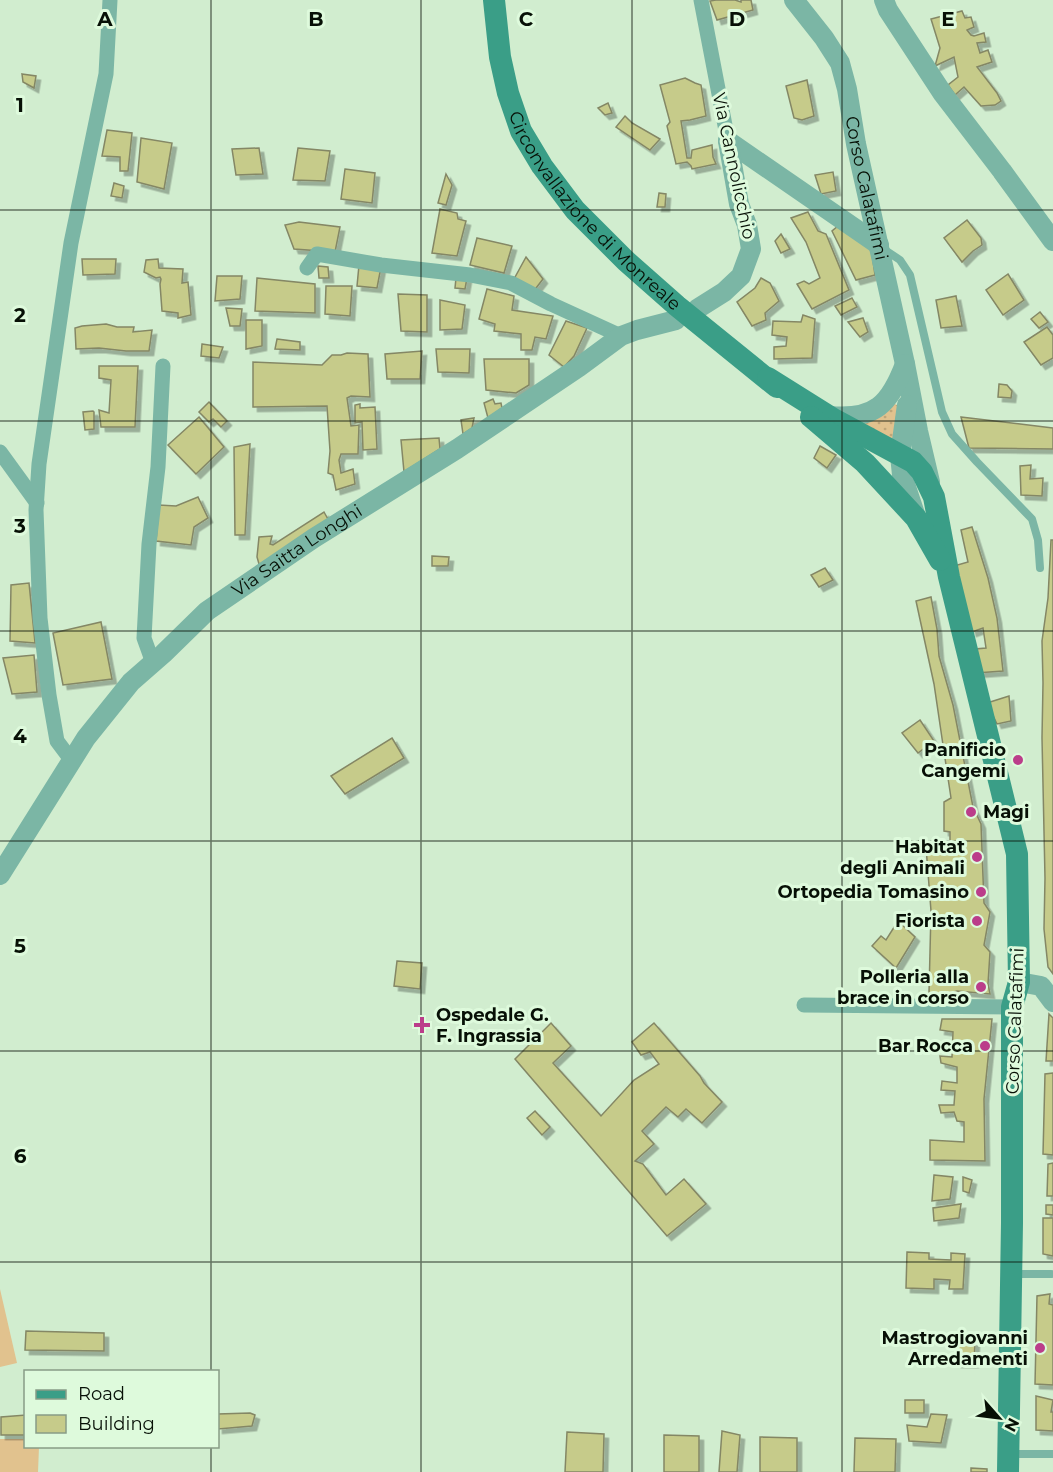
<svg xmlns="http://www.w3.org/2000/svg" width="1053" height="1472" font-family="Montserrat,sans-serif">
<defs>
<pattern id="green-dots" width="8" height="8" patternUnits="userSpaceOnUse" patternTransform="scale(1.5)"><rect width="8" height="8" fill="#e1c28e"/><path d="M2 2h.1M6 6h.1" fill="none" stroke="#c0a679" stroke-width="1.8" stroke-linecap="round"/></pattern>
<filter id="shadow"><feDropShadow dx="4.5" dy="4.5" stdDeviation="0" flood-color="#0004"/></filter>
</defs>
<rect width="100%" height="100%" fill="#d1edcf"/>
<polygon fill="url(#green-dots)" points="892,403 897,405 897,424 895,438 888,440 868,431 863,421"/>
<g fill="#e1c28e">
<polygon points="0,1289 17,1363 0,1367"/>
<polygon points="0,1439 25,1439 26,1446 39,1447 38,1472 0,1472"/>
</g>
<g fill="#c6cb8a" stroke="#848765" stroke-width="1.5" filter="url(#shadow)">
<polygon points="716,0 735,0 741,2 741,0 751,0 753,10 717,20 710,1"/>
<polygon points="962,11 965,18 971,17 974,27 967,30 971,35 974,36 984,33 986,42 977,43 980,53 988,50 992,62 977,67 997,93 1001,101 995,105 981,106 964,87 955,95 948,85 958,77 954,57 935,66 940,48 931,19"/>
<polygon points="22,74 36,76 34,88 23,82"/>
<polygon points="685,78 695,83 701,85 706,116 690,120 681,121 687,158 691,158 692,150 712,145 713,157 716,164 692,169 691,166 687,162 676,164 667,126 670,122 660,85"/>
<polygon points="807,80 814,116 802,120 794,118 786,86"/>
<polygon points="608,103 612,113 605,115 598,108"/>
<polygon points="625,116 632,123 660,139 650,150 616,127"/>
<polygon points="107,130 132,133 128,171 120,171 120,157 102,156"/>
<polygon points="141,138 172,143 164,189 137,182"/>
<polygon points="259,148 263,174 236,175 232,149"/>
<polygon points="298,148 330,151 325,181 293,180"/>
<polygon points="345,169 375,173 372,203 341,199"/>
<polygon points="833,172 836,191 821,194 815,175"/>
<polygon points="446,174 452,185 446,205 438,203"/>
<polygon points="114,183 124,186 122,198 111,196"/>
<polygon points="659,193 666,194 665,207 657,207"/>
<polygon points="440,209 457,213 458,219 466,221 457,256 432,253"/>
<polygon points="808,212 818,231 826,234 849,290 812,309 797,284 804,281 809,284 820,278 806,242 791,218"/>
<polygon points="967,220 981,238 982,245 973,251 962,262 944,238"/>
<polygon points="299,222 340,227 335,252 294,249 285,225"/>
<polygon points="838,226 871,247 875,275 856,280 832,231"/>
<polygon points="781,234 790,249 781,253 775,241"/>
<polygon points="477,238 512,246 504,273 470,265"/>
<polygon points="526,257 543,279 533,292 514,279"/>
<polygon points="82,259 116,259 115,274 83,275"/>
<polygon points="158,259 159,268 183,269 182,283 188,282 191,315 178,318 178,313 162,311 160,284 161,279 160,277 156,278 144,272 146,260"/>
<polygon points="359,265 381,267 377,288 357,286"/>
<polygon points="318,266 328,267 329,278 319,278"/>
<polygon points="1008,274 1024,300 1003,315 986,290"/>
<polygon points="217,276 242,276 240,299 215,301"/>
<polygon points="257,278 315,284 315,313 255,311"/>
<polygon points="456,278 467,278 465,289 455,288"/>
<polygon points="761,278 770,283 779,301 765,313 766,320 752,326 737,302 755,288"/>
<polygon points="326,286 352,286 350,316 325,314"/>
<polygon points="487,289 514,296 512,310 553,316 546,339 535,337 532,350 521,350 521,334 494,331 495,324 479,319"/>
<polygon points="398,294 427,295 427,332 401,331"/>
<polygon points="956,296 962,326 941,328 936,300"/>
<polygon points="852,298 857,307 841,315 835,306"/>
<polygon points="440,300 465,305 462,329 440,330"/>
<polygon points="226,308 242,309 240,326 230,326"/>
<polygon points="1040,312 1048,322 1039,328 1031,319"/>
<polygon points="803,315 815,319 812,358 774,359 774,347 786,346 787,337 772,335 773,321 801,322"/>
<polygon points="863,318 868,332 860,337 848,322"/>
<polygon points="246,320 262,320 262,346 246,349"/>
<polygon points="566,321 587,328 574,356 564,367 549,355"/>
<polygon points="106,324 117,327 134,327 133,332 152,330 149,351 126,351 99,348 76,349 75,328 82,326"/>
<polygon points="1047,327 1053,335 1053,358 1041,365 1024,342"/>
<polygon points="277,339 300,342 300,350 275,349"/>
<polygon points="202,344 223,347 219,358 201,356"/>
<polygon points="436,349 470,349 469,373 438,372"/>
<polygon points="422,351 420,379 387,379 385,354"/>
<polygon points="347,353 368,354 370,397 351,396 347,398 351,426 359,425 358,454 341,454 339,460 341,473 353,469 355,484 336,490 333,475 328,473 330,451 327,406 253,407 253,362 322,365 332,355 341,355"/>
<polygon points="484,359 529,359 529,385 516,393 486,390"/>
<polygon points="99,366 138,366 135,427 101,427 99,410 109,413 111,380 99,378"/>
<polygon points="999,384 1007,385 1012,391 1011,398 998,397"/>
<polygon points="493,399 495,404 501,403 502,408 488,418 484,403"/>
<polygon points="209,402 227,421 221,427 213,419 209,422 199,412"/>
<polygon points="360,404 360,408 375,407 377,449 363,450 362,422 355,423 355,405"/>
<polygon points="93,411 94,412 94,429 85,430 83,412"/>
<polygon points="199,417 224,447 196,474 168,445"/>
<polygon points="961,417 1053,428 1053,449 969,448"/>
<polygon points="474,418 472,428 463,434 461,420"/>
<polygon points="439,438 440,449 404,472 401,440"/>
<polygon points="250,444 245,535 235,535 234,447"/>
<polygon points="820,446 836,455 827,468 814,458"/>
<polygon points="1031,465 1030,479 1043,478 1042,496 1021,495 1020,466"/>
<polygon points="198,497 208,518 194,527 191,545 156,541 159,505 176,506"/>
<polygon points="324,512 329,521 261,571 257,557 259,537 272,536 270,544 273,545"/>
<polygon points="972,527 988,578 997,618 1003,671 976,673 975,649 986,648 983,628 972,632 954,566 968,562 961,530"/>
<polygon points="1051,540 1053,540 1053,974 1048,967 1044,929 1045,878 1042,738 1043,683 1042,641 1048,598"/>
<polygon points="432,556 449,557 448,566 432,566"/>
<polygon points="825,568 833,580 819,587 811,575"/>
<polygon points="29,583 35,643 10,641 11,585"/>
<polygon points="931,597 937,629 939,656 953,705 973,807 981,824 984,903 990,912 984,945 990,952 988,984 990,994 957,991 947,994 929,993 931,911 926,847 950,848 950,832 944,831 944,802 951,798 943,745 934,684 916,601"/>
<polygon points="101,622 112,679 63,685 53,633"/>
<polygon points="34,655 37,692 12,694 3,658"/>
<polygon points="1009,696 1011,721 997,724 987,703"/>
<polygon points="920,720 934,741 918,753 902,733"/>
<polygon points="392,738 404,758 345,794 331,776"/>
<polygon points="898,921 915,937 896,968 872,946 881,936 886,940"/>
<polygon points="397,961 422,963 420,989 394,986"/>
<polygon points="1049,1014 1053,1018 1053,1061 1046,1061"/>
<polygon points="942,1019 992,1019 984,1099 985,1161 930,1160 930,1140 964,1142 964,1122 957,1121 954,1112 941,1113 939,1105 954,1105 955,1091 941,1090 942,1081 957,1083 957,1067 941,1063 940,1056 952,1057 953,1032 940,1030"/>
<polygon points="551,1023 571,1046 553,1063 601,1116 634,1080 659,1064 650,1052 641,1055 632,1042 654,1023 700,1076 704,1083 722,1102 702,1123 686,1109 678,1117 666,1107 642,1131 654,1144 635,1161 643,1164 666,1195 684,1179 706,1204 667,1236 515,1059"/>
<polygon points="1053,1073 1053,1155 1043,1154 1045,1074"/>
<polygon points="535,1111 550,1127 542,1135 527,1118"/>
<polygon points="1053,1163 1053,1196 1047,1196 1048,1164"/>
<polygon points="934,1175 953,1177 950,1199 932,1201"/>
<polygon points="963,1177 972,1180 969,1193 963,1191"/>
<polygon points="961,1204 959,1218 934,1221 933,1208"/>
<polygon points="1046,1205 1053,1205 1053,1215 1046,1214"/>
<polygon points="1043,1218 1053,1218 1053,1256 1043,1254"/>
<polygon points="907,1252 929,1253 929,1259 951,1260 951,1253 965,1254 963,1289 949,1289 950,1280 934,1279 934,1289 906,1288"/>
<polygon points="1050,1294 1049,1304 1053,1305 1053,1385 1035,1384 1037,1296"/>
<polygon points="26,1331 104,1333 104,1351 25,1350"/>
<polygon points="975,1341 974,1363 957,1363 958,1342"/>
<polygon points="1036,1396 1053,1400 1051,1412 1053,1412 1053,1431 1036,1430"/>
<rect x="905" y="1400" width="19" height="13"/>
<polygon points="250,1413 255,1415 252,1426 218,1429 218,1414"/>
<polygon points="931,1414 947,1415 941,1443 909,1441 907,1425 927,1427"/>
<polygon points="26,1415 26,1435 1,1435 1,1417"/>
<polygon points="722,1431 740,1435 737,1472 719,1472"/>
<polygon points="567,1432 604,1434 603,1472 565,1472"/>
<polygon points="664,1435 699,1436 699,1472 664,1472"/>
<polygon points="760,1437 797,1438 797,1472 760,1472"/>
<polygon points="855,1438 896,1439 895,1472 854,1472"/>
<polygon points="971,1468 987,1469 987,1472 971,1472"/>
</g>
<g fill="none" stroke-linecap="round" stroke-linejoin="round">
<g stroke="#7bb6a5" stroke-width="8">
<polyline points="882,248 900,260 910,275 942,412 952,434 977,462 1032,519 1038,540 1040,568"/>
<polyline points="1013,1274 1051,1274"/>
<polyline points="1010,1454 1053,1454"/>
</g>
<g stroke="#7bb6a5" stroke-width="15">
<polyline points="701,0 728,141"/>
<polyline points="307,268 317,254 381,265 470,275 511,283 551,304 621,336"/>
<polyline points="0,452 37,503"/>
<polyline points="153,663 144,638 149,544 158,467 163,366"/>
<polyline points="72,761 57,741 49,695 40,618 36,510 39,464 71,243 106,74 110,0"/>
<polyline points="804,1005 1012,1007"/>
</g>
<g stroke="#7bb6a5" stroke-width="20">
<path id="s1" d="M794,0L824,38L840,63L847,89L856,144L905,364L918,431L930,482"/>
<polyline points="884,0 888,10 943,94 1002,171 1053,241"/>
<polyline points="728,141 879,245"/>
<polyline points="697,309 724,292 741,276 751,249 747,225 739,204 728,141"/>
<polyline points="907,405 900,455 902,475 916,517"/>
<path d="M830,416C875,420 890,404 905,364"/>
<path id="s2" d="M0,875L86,738L131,682L163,654L207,611L314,538L457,449L579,367L621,336L637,330L676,320"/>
<polyline points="1019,982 1041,986 1053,1002"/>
</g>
<g stroke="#3a9e87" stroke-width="22">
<path id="s3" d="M494,0L500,57L508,93L521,131L542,166L575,210L626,261L677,306L777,387"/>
<polyline points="768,378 835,420 913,462 922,472 934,497 949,577 1017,854 1019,982 1012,1007 1012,1223 1008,1472"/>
<polyline points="811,417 865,463 916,518 940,560"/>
</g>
</g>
<path fill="none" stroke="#071006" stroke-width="1.5" stroke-opacity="0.55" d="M211,0V1372M421,0V1472M632,0V1472M842,0V1472M0,210H1053M0,421H1053M0,631H1053M0,841H1053M0,1051H1053M0,1262H1053M211,1446V1472"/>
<g fill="#bb3d8a" stroke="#defadc" stroke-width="2">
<circle cx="1018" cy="760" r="6"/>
<circle cx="971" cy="812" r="6"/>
<circle cx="977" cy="857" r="6"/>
<circle cx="981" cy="892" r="6"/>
<circle cx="977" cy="921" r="6"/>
<circle cx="981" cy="987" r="6"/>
<path d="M419 1016h6v6h6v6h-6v6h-6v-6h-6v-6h6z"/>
<circle cx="985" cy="1046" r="6"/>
<circle cx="1040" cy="1348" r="6"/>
</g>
<g text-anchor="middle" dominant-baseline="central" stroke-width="6" stroke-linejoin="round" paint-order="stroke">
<g font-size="18" fill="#071006" stroke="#defadc">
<text transform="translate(734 166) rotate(78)">Via Cannolicchio</text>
<text stroke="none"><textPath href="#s1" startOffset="206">Corso Calatafimi</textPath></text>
<text stroke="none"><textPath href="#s3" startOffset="243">Circonvallazione di Monreale</textPath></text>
<text stroke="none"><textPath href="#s2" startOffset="446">Via Saitta Longhi</textPath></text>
<text transform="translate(1015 1021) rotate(-88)">Corso Calatafimi</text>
</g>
<g font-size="18" font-weight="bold" fill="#071006" stroke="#defadc" text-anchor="end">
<text x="1006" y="750">Panificio<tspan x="1006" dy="21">Cangemi</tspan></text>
<text x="983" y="812" text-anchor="start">Magi</text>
<text x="965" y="847">Habitat<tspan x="965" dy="21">degli Animali</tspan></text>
<text x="969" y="892">Ortopedia Tomasino</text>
<text x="965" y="921">Fiorista</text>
<text x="969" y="977">Polleria alla<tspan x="969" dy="21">brace in corso</tspan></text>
<text x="436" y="1015" text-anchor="start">Ospedale G.<tspan x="436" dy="21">F. Ingrassia</tspan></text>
<text x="973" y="1046">Bar Rocca</text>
<text x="1028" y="1338">Mastrogiovanni<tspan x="1028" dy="21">Arredamenti</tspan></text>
</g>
</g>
<g font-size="20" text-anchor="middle" font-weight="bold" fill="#071006" stroke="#defadc" stroke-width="6" stroke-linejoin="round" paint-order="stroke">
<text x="105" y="26">A</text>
<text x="316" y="26">B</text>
<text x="526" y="26">C</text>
<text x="737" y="26">D</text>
<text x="948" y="26">E</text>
<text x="20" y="112">1</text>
<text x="20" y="322">2</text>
<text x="20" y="533">3</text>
<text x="20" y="743">4</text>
<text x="20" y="953">5</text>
<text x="20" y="1163">6</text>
</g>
<rect x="24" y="1370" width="195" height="78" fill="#defadc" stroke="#889c86" stroke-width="1.5"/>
<rect x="36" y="1390" width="30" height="9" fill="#3a9e87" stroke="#889c86" stroke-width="1.5"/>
<text x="78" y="1400" font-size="18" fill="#071006">Road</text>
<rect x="36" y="1415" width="30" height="18" fill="#c6cb8a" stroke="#889c86" stroke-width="1.5"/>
<text x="78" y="1430" font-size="18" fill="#071006">Building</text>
<g transform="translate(999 1418) rotate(118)" stroke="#defadc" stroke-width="4.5" paint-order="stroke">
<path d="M0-4.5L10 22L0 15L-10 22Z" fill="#071006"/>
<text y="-9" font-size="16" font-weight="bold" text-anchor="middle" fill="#071006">N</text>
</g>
</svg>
